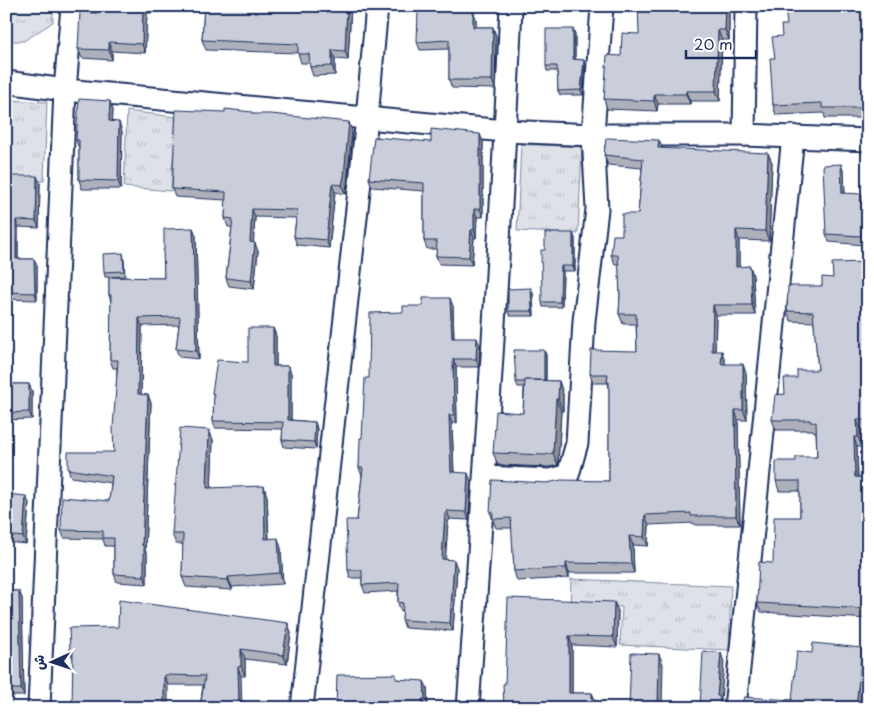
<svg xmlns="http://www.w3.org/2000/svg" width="874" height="714" font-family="'Playpen Sans','Playpen Sans Arabic',sans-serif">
<defs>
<pattern id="grass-tufts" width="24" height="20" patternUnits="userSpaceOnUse" patternTransform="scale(1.25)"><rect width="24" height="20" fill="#dee1e7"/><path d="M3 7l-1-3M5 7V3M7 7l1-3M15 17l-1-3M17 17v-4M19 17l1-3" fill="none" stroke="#bec1c9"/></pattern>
</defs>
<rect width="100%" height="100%" fill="#fff"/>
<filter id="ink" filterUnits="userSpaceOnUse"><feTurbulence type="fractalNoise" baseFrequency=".02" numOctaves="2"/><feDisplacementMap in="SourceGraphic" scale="10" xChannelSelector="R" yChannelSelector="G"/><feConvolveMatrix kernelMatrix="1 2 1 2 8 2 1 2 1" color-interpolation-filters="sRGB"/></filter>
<g filter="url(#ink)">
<g fill="url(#grass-tufts)" stroke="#7c88a2">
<polygon points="6,6 53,6 53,22 24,41 6,41"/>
<polygon points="6,100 47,102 44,181 6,181"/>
<polygon points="127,111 176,117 171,191 124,187"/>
<polygon points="521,144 582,147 578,234 517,231"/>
<polygon points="571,579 731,586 729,650 620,645 622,607 585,605 570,613"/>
</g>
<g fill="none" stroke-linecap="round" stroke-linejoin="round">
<g stroke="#1b2f5e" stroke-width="25">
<g id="minor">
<polyline points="6,82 65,90 505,131 593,135 744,135 868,140"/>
<polyline points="744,135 746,6"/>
<polyline points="485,477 551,480 568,475 577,443 584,321 597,209 593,135 602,6"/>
<polyline points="39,708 65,90 72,6"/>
<polyline points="302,708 367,118 377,6"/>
<path d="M468,708C485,474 501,240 511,6"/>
<polyline points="735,708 793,136"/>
</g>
</g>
<use href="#minor" stroke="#fff" stroke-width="21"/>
</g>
<g fill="#aeb1bb" stroke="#1b2f5e">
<polygon points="110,6 151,6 151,13 147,13 145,53 112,51 112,60 82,58 78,49 97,13 110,9"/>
<polygon points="204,6 351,6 348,60 335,59 335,75 313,76 310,67 310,63 301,63 298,53 206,50 202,40"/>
<polygon points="729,6 729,40 722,40 720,101 690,101 690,104 658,104 657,111 607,109 604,99 621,56 639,34"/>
<polygon points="868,6 868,98 867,118 825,118 824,113 776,115 773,105 775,58 787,25"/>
<polygon points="476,18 476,27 493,27 496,36 495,89 452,88 449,80 449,49 420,50 417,42"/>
<polygon points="573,29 575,34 575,59 584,60 585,65 583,95 560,95 558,91 558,71 547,71 546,66"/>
<polygon points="113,110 112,122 122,131 121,189 82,189 79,180 79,149 76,140"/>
<polygon points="253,114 352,131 347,185 345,194 335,192 329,248 297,245 294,237 296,218 255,217 253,243 258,251 254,289 229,286 226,278 232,227 228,227 225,218 226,200 175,197 172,189"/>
<polygon points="431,142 483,142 483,217 477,217 476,238 474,238 472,265 439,264 436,256 437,249 427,249 424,241 424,191 372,187 369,179"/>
<polygon points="662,148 772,162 769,241 739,240 739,267 750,266 753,276 755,315 716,315 715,351 725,361 725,364 746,373 747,420 738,420 740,525 695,525 694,523 649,525 648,546 633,545 634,573 569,573 569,578 517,581 514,571 512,528 496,528 490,512 547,483 609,481 609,388 608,383 593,383 590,374 637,351 636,324 623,324 619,314 620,295 619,264 615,264 611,255 622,235 638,214 642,168 608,165 604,155"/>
<polygon points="844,173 845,193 865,202 864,245 829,242 826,234"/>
<polygon points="6,176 40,183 39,228 18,227 18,259 34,259 37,266 37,300 6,299"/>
<polygon points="193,228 196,236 199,359 179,357 176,349 179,325 142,326 141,395 148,395 151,403 145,550 147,554 147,584 117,582 114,574 114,546 105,546 103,539 64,538 61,530 109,501 111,483 71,477 68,469 114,452 117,368 113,368 110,360 111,302 109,295 109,277 105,277 104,272 123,253 124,258 125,276 112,277 164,278 164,250"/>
<polygon points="575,238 575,271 563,271 562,307 543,307 542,302 545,250"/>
<polygon points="868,262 868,430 861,430 862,447 857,447 858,477 868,478 868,619 761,612 757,603 773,563 800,517 800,491 779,491 776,481 796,461 817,457 816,432 814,432 813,430 776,430 772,420 785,394 797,378 818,370 814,322 791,321 787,311 833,278"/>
<polygon points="533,293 534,316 510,316 508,311"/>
<polygon points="453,306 454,338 480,346 479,367 456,367 457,423 452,423 454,472 471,481 469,520 450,519 448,522 445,559 457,568 453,631 405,628 402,620 403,611 400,610 398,602 398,591 365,593 362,585 362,578 350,578 348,570 357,520 362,476 359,468 369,378"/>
<polygon points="273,328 276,336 276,366 288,366 291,373 291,420 315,422 317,429 316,449 284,447 282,440 283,429 215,428 213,421 214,398 212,393 248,362"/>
<polygon points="6,347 10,354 9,384 29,384 32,391 32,419 6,420"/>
<polygon points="544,350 546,355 546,381 559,381 563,394 563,411 561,411 558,465 549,467 498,465 493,453 523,413 524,387 518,387 516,382"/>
<polygon points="209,430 213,440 211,488 267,496 269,538 281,548 283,584 232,587 232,590 186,587 182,577 183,544 176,544 172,534"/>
<polygon points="6,494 29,503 26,544 6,542"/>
<polygon points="6,591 19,591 22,598 24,696 6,696"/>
<polygon points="614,602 618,611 617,647 572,645 572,693 592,693 596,703 505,684"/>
<polygon points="288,623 291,633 287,664 245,659 245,676 241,676 200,708 203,685 168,685 73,659 70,651"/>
<polygon points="398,679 427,687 428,706 425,706"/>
</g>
<g fill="#8d9099" stroke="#1b2f5e">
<polygon points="143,6 145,6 147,13 145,53 142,44"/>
<polygon points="149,6 151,6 151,13"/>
<polygon points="347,6 351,6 348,60 345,51"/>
<polygon points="726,6 729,6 729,40 725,30"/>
<polygon points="473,10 476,18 476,36 473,27"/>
<polygon points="493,27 496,36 495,89 492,80"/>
<polygon points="573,29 575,34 575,64 573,59"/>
<polygon points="718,30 722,40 720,101 716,91"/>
<polygon points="109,42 112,51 112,60 109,50"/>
<polygon points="332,50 335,59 335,75 332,66"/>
<polygon points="584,60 585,65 583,95 581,90"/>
<polygon points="864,88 867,98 867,118 863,108"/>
<polygon points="686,91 690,101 690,104 686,94"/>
<polygon points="654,94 658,104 657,111 654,101"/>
<polygon points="110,101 113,110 112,130 109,121"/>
<polygon points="119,122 122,131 121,189 118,181"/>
<polygon points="349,122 352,131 347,185 345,194 342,185"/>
<polygon points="480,134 483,142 483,217 480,209"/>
<polygon points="659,140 663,150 658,148"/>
<polygon points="768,153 772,162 769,241 765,231"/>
<polygon points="841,164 844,173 845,201 842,193"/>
<polygon points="37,176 40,183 39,228 36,221"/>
<polygon points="332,184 335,192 329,248 326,240"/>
<polygon points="862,194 865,202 864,245 861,236"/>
<polygon points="252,209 255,217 253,251 250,242"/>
<polygon points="474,209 477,217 476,238 474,230"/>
<polygon points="16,220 18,227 18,266 16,259"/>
<polygon points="193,228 196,236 199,359 196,351"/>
<polygon points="471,230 474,238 472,265 469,257"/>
<polygon points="736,230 739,240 739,277 736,267"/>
<polygon points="573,233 575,238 575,271 573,266"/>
<polygon points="255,243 258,251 254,289 251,281"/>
<polygon points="34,259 37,266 37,300 35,293"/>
<polygon points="561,266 563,271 562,307 560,302"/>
<polygon points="750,266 753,276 755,315 752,305"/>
<polygon points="531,288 533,293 534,316 532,311"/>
<polygon points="450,298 453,306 454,346 452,338"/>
<polygon points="713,305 716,315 715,361 712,351"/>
<polygon points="139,318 142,326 141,402 138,394"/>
<polygon points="273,328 276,336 276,373 273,366"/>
<polygon points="477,338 480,346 479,367 476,359"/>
<polygon points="8,347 10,354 9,391 6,384"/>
<polygon points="544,350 546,355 546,386 544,381"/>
<polygon points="722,351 725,361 725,374 721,364"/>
<polygon points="453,359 456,367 457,423 454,415"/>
<polygon points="743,364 746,373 747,420 743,410"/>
<polygon points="288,366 291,373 291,427 288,420"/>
<polygon points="559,381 563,394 563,411 558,399"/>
<polygon points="29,384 32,391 32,419 29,412"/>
<polygon points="867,390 868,391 868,422 867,420"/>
<polygon points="148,395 151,403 145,550 147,554 147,584 144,576 142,546"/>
<polygon points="556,399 561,411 558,465 553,453"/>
<polygon points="735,410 738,420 740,525 736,516"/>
<polygon points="449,415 452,423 454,480 451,472"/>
<polygon points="857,420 861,430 862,447 858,437"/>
<polygon points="315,422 317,429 316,449 314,442"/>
<polygon points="209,430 213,440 211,498 207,488"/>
<polygon points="854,437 857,447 858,487 855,477"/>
<polygon points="468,473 471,481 469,520 466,512"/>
<polygon points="264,486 267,496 269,549 265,539"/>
<polygon points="26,496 29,503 26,544 23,537"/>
<polygon points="447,511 450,519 448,522 445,567 442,559 445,513"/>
<polygon points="645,515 649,525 648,546 644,537"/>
<polygon points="629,536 633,545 634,573 631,564"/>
<polygon points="278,538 281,548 283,584 280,573"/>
<polygon points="454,560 457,568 453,631 450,623"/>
<polygon points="566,563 569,573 569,578 566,568"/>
<polygon points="228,577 232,587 232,590 228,580"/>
<polygon points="19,591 22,598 24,696 21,689"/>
<polygon points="614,602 618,611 617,647 613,637"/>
<polygon points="288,623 291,633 287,664 283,655"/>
<polygon points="569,636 572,645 572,702 569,693"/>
<polygon points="862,648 865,658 860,708 856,708"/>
<polygon points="241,649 245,659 245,676 241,666"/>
<polygon points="721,653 724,662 721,702 723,708 722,708 717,696"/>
<polygon points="659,654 663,664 662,708 658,708"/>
<polygon points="238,667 241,676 242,708 239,701"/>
<polygon points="164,675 168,685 168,708 164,708"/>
<polygon points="424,681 427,687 428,706 425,699"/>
<polygon points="592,693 596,703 596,708 592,708"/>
<polygon points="422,699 425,706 425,708 423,708"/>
</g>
<g fill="#caceda" stroke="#1b2f5e">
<polygon points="110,6 143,6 142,44 109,42 109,50 78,49 80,12 97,13 98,8 110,9"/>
<polygon points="204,6 347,6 345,51 332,50 332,66 310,67 309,54 298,54 298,44 202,40"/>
<polygon points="638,6 726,6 725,30 718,30 716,91 686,91 686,94 654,94 654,101 604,99 607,55 621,56 622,33 639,34"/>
<polygon points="799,6 868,6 868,88 864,88 863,108 822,108 822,103 773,105 770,58 775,58 772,37 782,36 781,25 787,25 785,8"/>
<polygon points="418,10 473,10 473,27 493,27 492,80 449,80 449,40 417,42"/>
<polygon points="546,29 573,29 573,59 584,60 581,90 558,91 557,66 546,66"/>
<polygon points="79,99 110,101 109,121 119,122 118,181 79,180 79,140 76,140"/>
<polygon points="225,109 252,112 252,114 271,114 349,122 344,176 342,185 332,184 326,240 294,237 297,210 252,209 250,242 255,243 251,281 226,278 233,219 225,218 226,192 172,189 176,110 225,112"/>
<polygon points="431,129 480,134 480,209 474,209 474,230 471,230 469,257 436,256 437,241 424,241 424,183 369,179 374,137 431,142"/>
<polygon points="606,138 659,140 658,148 768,153 765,231 736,230 736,267 750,266 752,305 713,305 712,351 722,351 721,364 743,364 743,410 735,410 736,516 691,516 691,513 645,515 644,537 629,536 631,564 566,563 566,568 514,571 511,518 493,519 493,512 490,512 492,480 547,483 561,480 609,481 609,382 607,382 608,374 590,374 591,350 637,351 636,314 619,314 620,295 618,255 611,255 613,235 622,235 622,214 638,214 643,159 604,155"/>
<polygon points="841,164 842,193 862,194 861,236 826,234 823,165"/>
<polygon points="6,176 37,176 36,221 16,220 16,259 34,259 35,293 6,292"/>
<polygon points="193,228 196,351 176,349 180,317 139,318 138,394 148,395 142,546 144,546 144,576 114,574 114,538 103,538 103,531 61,530 62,497 109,501 112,476 68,469 68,452 114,452 113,428 118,360 110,360 111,295 109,295 109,277 164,278 163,250 164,250 164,229"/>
<polygon points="545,233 573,233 573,266 561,266 560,302 542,302 541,250 545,250"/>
<polygon points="123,253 124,271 104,272 103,254"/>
<polygon points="868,262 867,420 857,420 858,437 854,437 855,477 868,478 868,609 757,603 759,562 773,563 774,517 800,517 800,481 776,481 776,461 796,461 796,457 817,457 816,422 810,422 810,420 772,420 775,395 785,394 784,378 797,378 797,370 818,370 813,312 787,311 788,286 822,286 822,277 833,278 832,263"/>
<polygon points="531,288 532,311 508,311 508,289"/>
<polygon points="423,298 450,298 452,338 477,338 476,359 453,359 454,415 449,415 451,472 468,473 466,512 447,511 445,513 442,559 454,560 450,623 402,620 403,603 398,602 399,583 362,585 362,570 348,570 346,520 357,520 363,468 359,468 360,438 362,438 365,378 369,378 370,313 403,312 403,306 423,306"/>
<polygon points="248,328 273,328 273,366 288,366 288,420 315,422 314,442 282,440 283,422 213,421 214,394 212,393 217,360 248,362"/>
<polygon points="6,347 8,347 6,384 29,384 29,412 6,413"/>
<polygon points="514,350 544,350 544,380 525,380 525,382 516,382"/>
<polygon points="525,380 559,381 558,399 556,399 553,453 545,455 493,453 496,411 523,413"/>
<polygon points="180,428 209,430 207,488 264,486 265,539 278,538 280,573 228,577 228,580 182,577 183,534 172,534"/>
<polygon points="6,494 26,496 23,537 6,535"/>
<polygon points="6,591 19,591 21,689 6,689"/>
<polygon points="508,598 614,602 613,637 569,636 569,693 592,693 592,708 504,708 503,684 505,684"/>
<polygon points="119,600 288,623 283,655 241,649 241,666 238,667 239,701 277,708 200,708 205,676 164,675 164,708 72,708 73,651 70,651 69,628 118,627"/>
<polygon points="813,643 862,648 856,708 739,708 741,706 744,697 792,700 797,651 812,653"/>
<polygon points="703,651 721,653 717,696 719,696 720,703 723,708 700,708"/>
<polygon points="631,653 659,654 658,708 629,708"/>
<polygon points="396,674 396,679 424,681 425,699 422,699 423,708 336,708 337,675"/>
</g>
</g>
<rect width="874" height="714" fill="none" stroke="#fff" stroke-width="25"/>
<rect x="12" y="12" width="849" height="689" fill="none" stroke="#1b2f5e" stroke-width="2" filter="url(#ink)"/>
<g transform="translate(52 662) rotate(267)" stroke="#ffffff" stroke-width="4" paint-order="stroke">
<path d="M0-4L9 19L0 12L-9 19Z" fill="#1b2f5e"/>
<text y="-8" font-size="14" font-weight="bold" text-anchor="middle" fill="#1b2f5e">ش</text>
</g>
<path d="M686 50v8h70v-8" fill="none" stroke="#1b2f5e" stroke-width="2.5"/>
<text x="694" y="50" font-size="15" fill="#1b2f5e" stroke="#ffffff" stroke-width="4" paint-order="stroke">20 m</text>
</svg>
